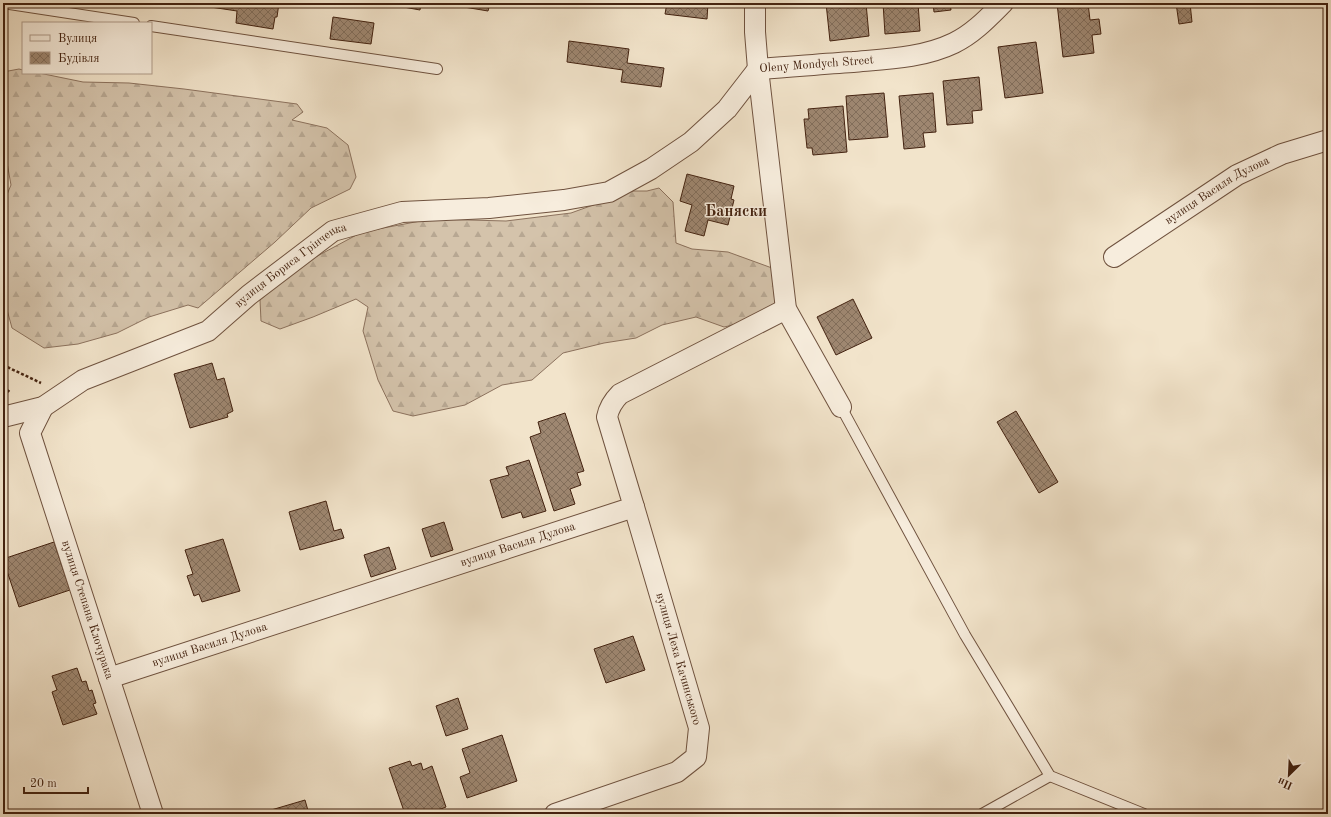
<svg xmlns="http://www.w3.org/2000/svg" width="1331" height="817" font-family="'Old Standard TT',serif">
<defs>
<pattern id="forest-firs" width="22" height="20" patternUnits="userSpaceOnUse"><rect width="22" height="20" fill="#d4c3ab"/><path d="M5 1l3.5 6h-7zM16 11l3.5 6h-7z" fill="#b7a792"/></pattern>
<pattern id="building-cross-hatch" width="8" height="8" patternUnits="userSpaceOnUse"><rect width="8" height="8" fill="#9e8771"/><path d="M0 0l8 8M0 8l8-8" fill="none" stroke="#826e5b"/></pattern>
</defs>
<rect width="100%" height="100%" fill="#f2e4cb"/>
<filter id="stains"><feTurbulence type="fractalNoise" baseFrequency=".005" numOctaves="4"/><feColorMatrix values="0 0 0 0 .2 0 0 0 0 .09 0 0 0 0 .02 0 0 0 .5 -.17"/></filter>
<radialGradient id="worn" r=".72"><stop offset=".6" stop-color="#630" stop-opacity="0"/><stop offset="1" stop-color="#630" stop-opacity=".3"/></radialGradient>
<g fill="url(#forest-firs)" stroke="#8c725e">
<polygon points="19,69 23,70 23,73 39,73 83,82 129,83 184,89 297,104 303,112 292,120 327,128 348,145 356,177 350,189 311,208 275,242 198,308 188,305 149,317 117,333 78,344 44,348 12,328 3,295 3,204 11,185 6,157 3,152 3,72"/>
<polygon points="659,188 673,202 676,243 692,249 728,252 772,268 775,304 755,320 724,327 696,317 662,325 636,338 604,343 563,353 532,380 502,385 465,405 413,416 393,411 378,380 363,331 368,307 356,299 313,317 280,329 261,321 260,300 297,267 362,232 431,219 506,221 571,213 632,191 647,191"/>
</g>
<g fill="url(#building-cross-hatch)" stroke="#432210">
<polygon points="184,3 279,3 277,17 275,17 273,29 236,23 237,11"/>
<polygon points="398,3 421,3 420,10 398,6"/>
<polygon points="447,3 490,3 488,11 446,4"/>
<polygon points="667,3 708,3 707,19 665,14"/>
<polygon points="826,3 866,3 869,36 830,41"/>
<polygon points="883,3 918,3 920,31 885,34"/>
<polygon points="933,3 950,3 951,10 934,12"/>
<polygon points="1057,3 1088,3 1090,20 1099,19 1101,34 1092,35 1094,53 1063,57"/>
<polygon points="1176,3 1190,3 1192,22 1179,24"/>
<polygon points="333,17 374,23 371,44 330,39"/>
<polygon points="569,41 629,49 627,63 664,68 661,87 621,82 623,70 567,62"/>
<polygon points="1036,42 1043,93 1005,98 998,47"/>
<polygon points="979,77 982,110 972,111 973,123 947,125 943,81"/>
<polygon points="884,93 888,137 849,140 846,96"/>
<polygon points="933,93 936,132 923,133 925,147 904,149 899,96"/>
<polygon points="843,106 847,152 813,155 812,148 807,148 804,119 809,119 808,109"/>
<polygon points="687,174 734,186 731,199 734,200 728,225 708,220 704,236 685,231 692,205 680,201"/>
<polygon points="853,299 872,338 836,355 817,317"/>
<polygon points="212,363 217,380 224,378 233,411 227,414 228,417 190,428 174,374"/>
<polygon points="1016,411 1058,482 1039,493 997,422"/>
<polygon points="565,413 584,471 577,473 581,485 570,489 575,504 554,511 530,437 541,433 538,422"/>
<polygon points="529,460 546,511 523,518 521,512 502,518 490,480 509,475 506,467"/>
<polygon points="326,501 334,531 341,529 344,538 300,550 289,512"/>
<polygon points="444,522 453,550 431,557 422,529"/>
<polygon points="223,539 240,591 202,602 199,594 194,596 187,576 193,574 185,550"/>
<polygon points="54,542 70,590 19,607 3,559"/>
<polygon points="389,547 396,569 371,577 364,555"/>
<polygon points="633,636 645,670 606,683 594,649"/>
<polygon points="77,668 82,682 86,681 89,691 92,690 96,703 93,704 97,714 63,725 52,692 57,690 52,676"/>
<polygon points="458,698 468,729 446,736 436,706"/>
<polygon points="502,735 517,781 467,798 460,777 470,773 462,749"/>
<polygon points="410,761 412,766 421,763 423,770 432,766 446,807 428,814 405,814 389,768"/>
<polygon points="305,800 309,814 262,814 261,813"/>
</g>
<g fill="none" stroke-linecap="round" stroke-linejoin="round">
<g stroke="#6f523f" stroke-width="12">
<g id="service">
<polyline points="3,3 134,23"/>
<polyline points="151,26 437,69"/>
<polyline points="841,407 965,635 1050,776 1144,814"/>
<polyline points="982,814 1050,776"/>
</g>
</g>
<g stroke="#6f523f" stroke-width="22">
<g id="minor">
<polyline points="755,3 755,32 758,69 786,309 841,407"/>
<path id="s1" d="M1114,257L1237,175L1282,154L1328,140"/>
<path id="s2" d="M43,407L30,433L153,814"/>
<path id="s3" d="M3,417L43,407L83,380L208,331L249,295L333,231L402,212L489,208L564,200L609,192L651,169L691,142L727,109L758,69C790,67 821,64 853,62C887,59 923,58 954,43C973,34 988,18 1003,3"/>
<path id="s4" d="M109,678L634,507L607,417C609,407 613,401 620,394L786,309"/>
<polyline points="555,814 677,772 696,757 699,728 634,507"/>
</g>
</g>
<g stroke="#432210" stroke-width="2.5" stroke-dasharray="3 2" stroke-linecap="butt">
<polyline points="3,365 41,383"/>
<polyline points="3,387 11,393"/>
</g>
<use href="#service" stroke="#f7eddd" stroke-width="10"/>
<use href="#minor" stroke="#f7eddd" stroke-width="20"/>
</g>
<g text-anchor="middle" dominant-baseline="central" stroke-width="3" stroke-linejoin="round" paint-order="stroke">
<g font-size="12" fill="#432210" stroke="#f7eddd">
<text stroke="none"><textPath href="#s3" startOffset="918">Oleny Mondych Street</textPath></text>
<text stroke="none"><textPath href="#s1" startOffset="123">вулиця Василя Дулова</textPath></text>
<text stroke="none"><textPath href="#s3" startOffset="330">вулиця Бориса Грінченка</textPath></text>
<text stroke="none"><textPath href="#s4" startOffset="430">вулиця Василя Дулова</textPath></text>
<text stroke="none"><textPath href="#s2" startOffset="215">вулиця Степана Клочурака</textPath></text>
<text stroke="none"><textPath href="#s4" startOffset="106">вулиця Василя Дулова</textPath></text>
<text transform="translate(678 659) rotate(74)">вулиця Леха Качинського</text>
</g>
<g font-size="16" font-weight="bold" fill="#432210" stroke="#f7eddd">
<text x="736" y="212">Баняски</text>
</g>
</g>
<rect width="1331" height="817" fill="none" stroke="#f2e4cb" stroke-width="16"/>
<rect x="4" y="4" width="1323" height="809" fill="none" stroke="#432210" stroke-width="2"/>
<rect x="8" y="8" width="1315" height="801" fill="none" stroke="#432210"/>
<rect x="22" y="22" width="130" height="52" fill="#f7eddd" stroke="#af9c8b"/>
<rect x="30" y="35" width="20" height="6" fill="#f7eddd" stroke="#af9c8b"/>
<text x="58" y="42" font-size="12" fill="#432210">Вулиця</text>
<rect x="30" y="52" width="20" height="12" fill="url(#building-cross-hatch)" stroke="#af9c8b"/>
<text x="58" y="62" font-size="12" fill="#432210">Будівля</text>
<g transform="translate(1289 775) rotate(204)" stroke="#f7eddd" stroke-width="3" paint-order="stroke">
<path d="M0-3L7 15L0 10L-7 15Z" fill="#432210"/>
<text y="-6" font-size="11" font-weight="bold" text-anchor="middle" fill="#432210">Пн</text>
</g>
<path d="M24 787v6h64v-6" fill="none" stroke="#432210" stroke-width="2"/>
<text x="30" y="787" font-size="12" fill="#432210" stroke="#f7eddd" stroke-width="3" paint-order="stroke">20 m</text>
<rect width="100%" height="100%" filter="url(#stains)"/>
<rect width="100%" height="100%" fill="url(#worn)"/>
</svg>
